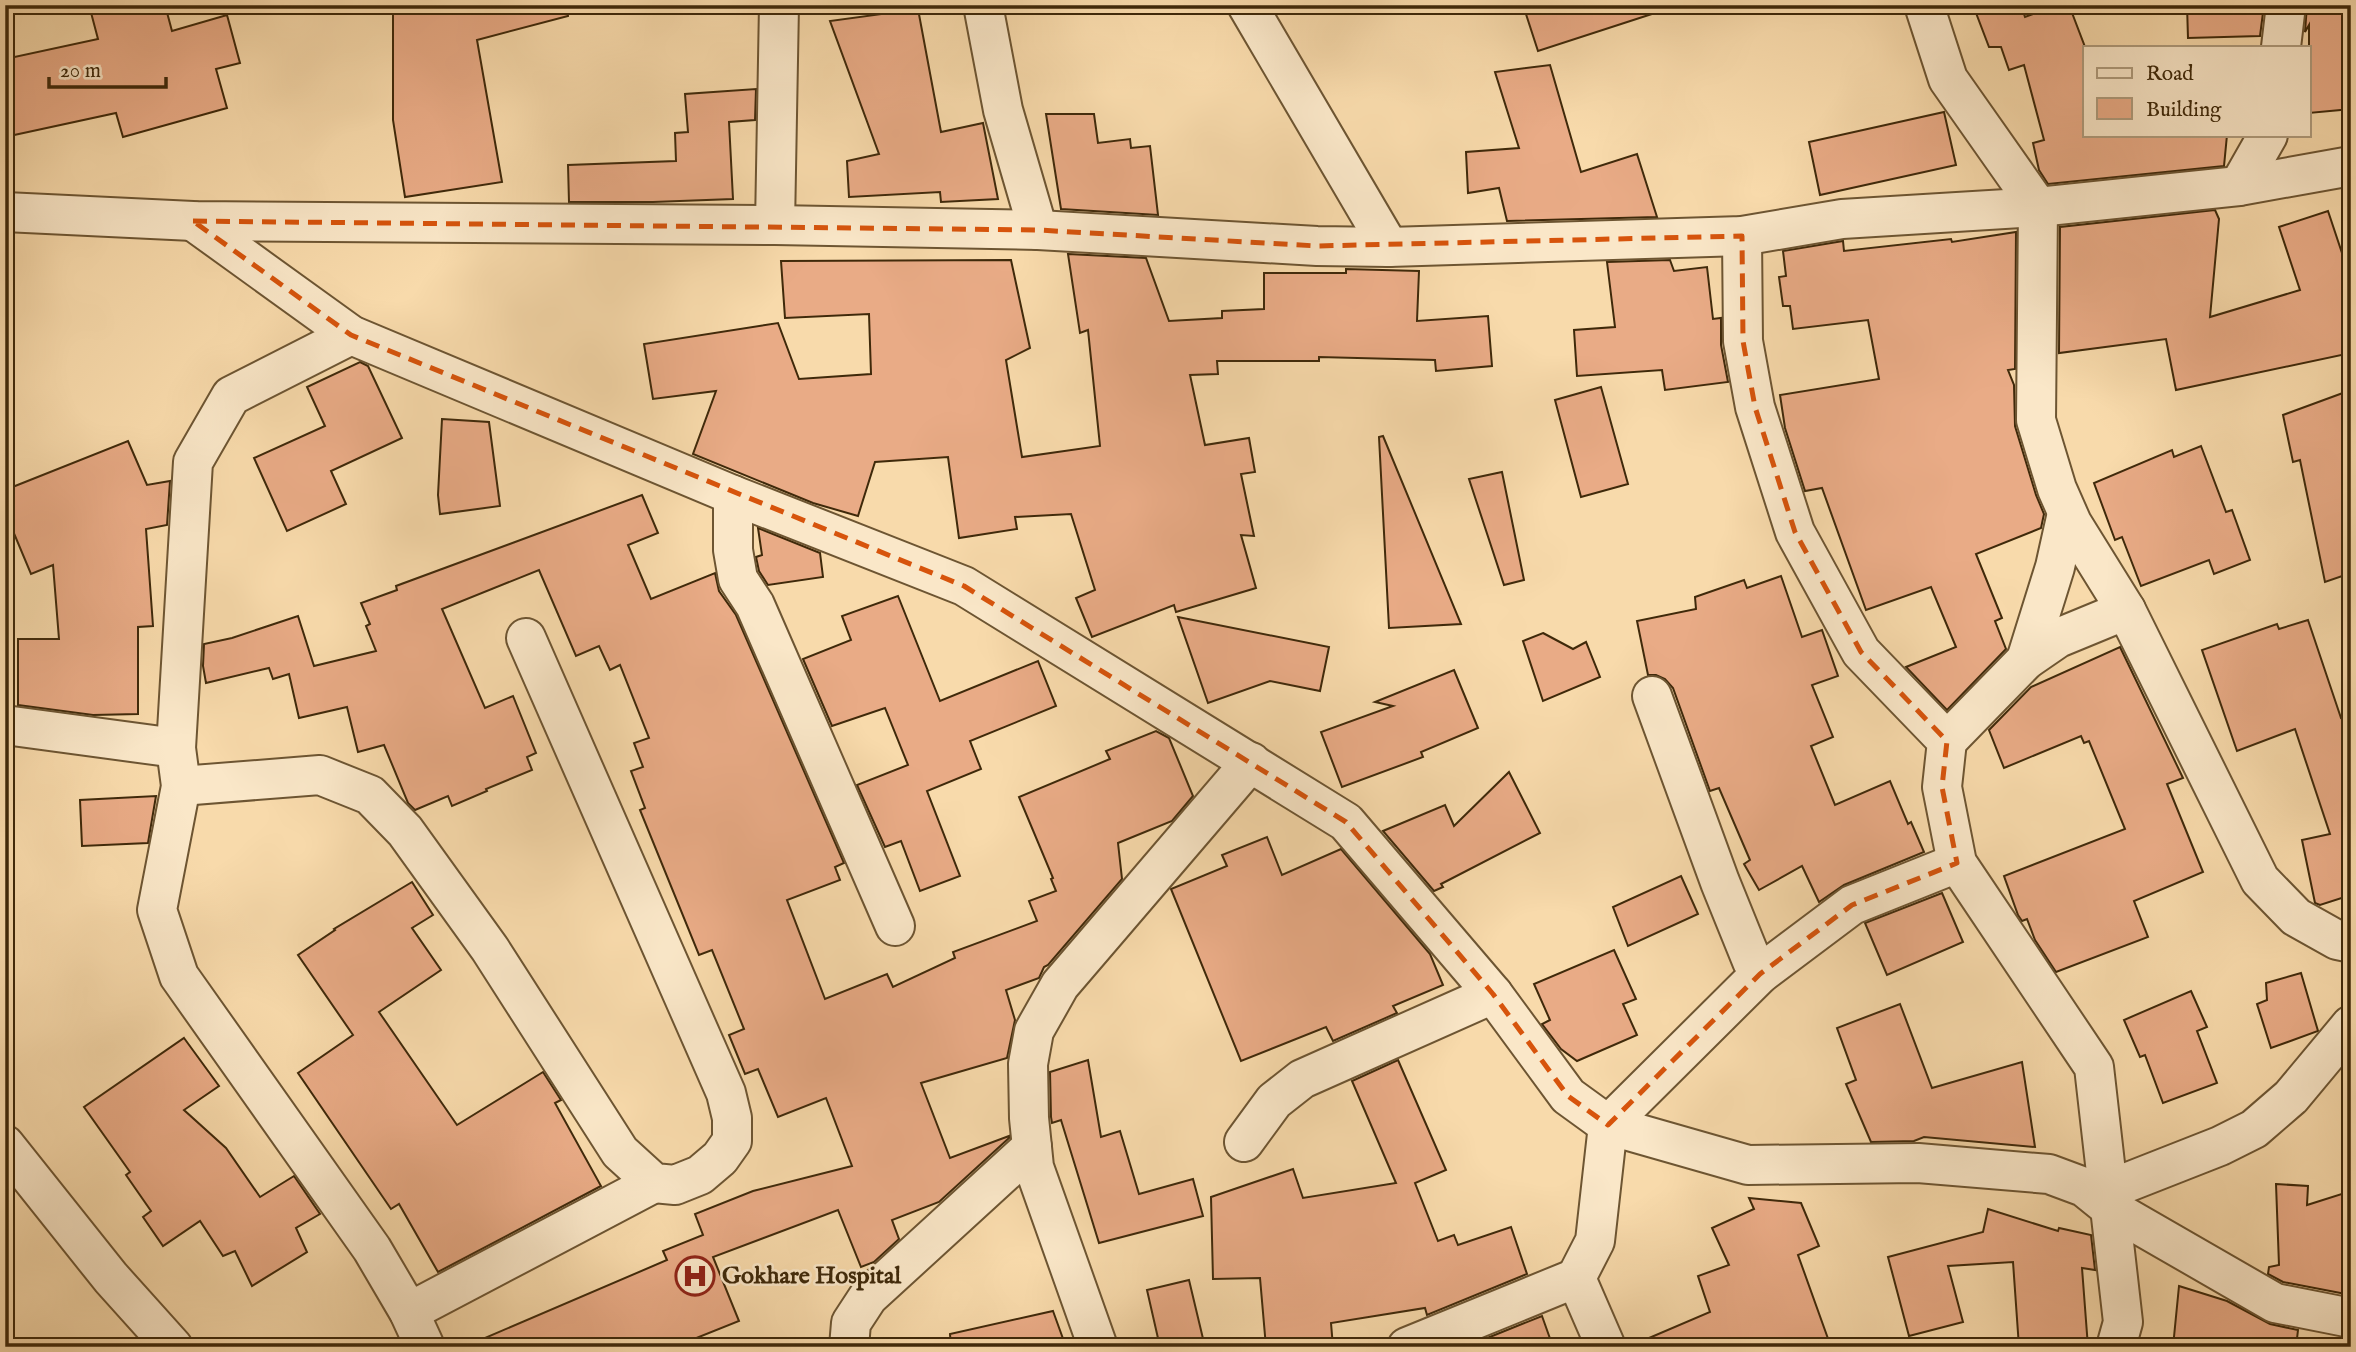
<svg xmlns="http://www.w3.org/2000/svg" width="2356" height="1352" font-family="'IM FELL English',serif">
<rect width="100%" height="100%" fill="#f8daab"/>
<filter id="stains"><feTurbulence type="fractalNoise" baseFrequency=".00286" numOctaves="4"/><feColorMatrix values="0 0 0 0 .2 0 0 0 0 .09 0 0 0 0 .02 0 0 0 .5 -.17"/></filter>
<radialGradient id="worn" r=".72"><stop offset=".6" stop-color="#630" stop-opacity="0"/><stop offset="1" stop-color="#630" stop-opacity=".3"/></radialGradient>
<g fill="#e9ab86" stroke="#3f290a" stroke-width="2">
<polygon points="89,5 165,5 172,31 227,15 240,63 216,69 227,108 123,137 116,113 5,137 5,59 98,39"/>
<polygon points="393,5 567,5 568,16 477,40 502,182 405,197 393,120"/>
<polygon points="1523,5 1657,5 1658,12 1538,51"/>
<polygon points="1973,5 2021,5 2025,17 2057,5 2069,5 2085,47 2085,135 2227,135 2224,166 2048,184 2039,170 2033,143 2044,140 2024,65 2009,70 2001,47 1989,47"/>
<polygon points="2187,5 2264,5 2260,36 2188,38"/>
<polygon points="2307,5 2351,5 2351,109 2309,113 2309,25 2305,32"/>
<polygon points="918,9 941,132 983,123 998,199 941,202 940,192 849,197 847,161 879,154 830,21"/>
<polygon points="1550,65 1581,172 1637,154 1657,217 1507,221 1499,188 1468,193 1466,152 1519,148 1495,72"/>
<polygon points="756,89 755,120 729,122 733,199 653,202 569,202 568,165 676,161 675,133 688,132 685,94"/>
<polygon points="1944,112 1956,165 1820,195 1809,142"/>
<polygon points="1046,114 1094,114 1098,143 1130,139 1131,148 1150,146 1158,215 1061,209"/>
<polygon points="2215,210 2219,219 2210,317 2300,290 2279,227 2328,211 2345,262 2351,261 2351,353 2176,390 2166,339 2059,353 2060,227"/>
<polygon points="2016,232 2015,369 2008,370 2014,385 2015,426 2036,495 2044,514 2041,528 1976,554 2002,618 1995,621 2006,649 1947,710 1906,667 1956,647 1931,587 1866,610 1822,488 1805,491 1785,428 1780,395 1879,379 1868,320 1793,329 1790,306 1783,306 1779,277 1786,276 1783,251 1843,241 1844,251 1951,239 1952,242"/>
<polygon points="1068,254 1146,258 1169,321 1222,318 1222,311 1264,309 1264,273 1346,273 1346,269 1419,271 1417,321 1488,316 1492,366 1436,371 1435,360 1319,357 1319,361 1217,361 1218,374 1190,375 1205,445 1249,438 1255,472 1241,474 1254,536 1241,535 1256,588 1176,612 1174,605 1092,637 1076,598 1095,590 1071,514 1015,517 1017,529 959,538 948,457 875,462 858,516 813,503 693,454 716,391 653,399 644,344 778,323 799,379 871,374 869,314 785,318 781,261 1011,260 1030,348 1006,360 1022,457 1100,446 1088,330 1080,333"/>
<polygon points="1670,260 1674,271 1707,267 1713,319 1721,318 1721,345 1728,382 1665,390 1662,370 1577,376 1574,330 1615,327 1607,262"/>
<polygon points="360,362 368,366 402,438 331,471 346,504 287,531 254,458 325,426 307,387"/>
<polygon points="1601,387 1628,484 1581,497 1555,400"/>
<polygon points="2351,390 2351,573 2325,582 2300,460 2293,462 2283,415"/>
<polygon points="442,419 489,422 500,506 440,514 438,495"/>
<polygon points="1383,436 1461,624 1389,628 1379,437"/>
<polygon points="128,441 147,485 170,481 167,525 146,529 153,626 138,627 138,714 93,715 18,705 18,639 59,639 53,565 31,574 5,512 5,490"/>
<polygon points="2201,446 2226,512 2232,510 2250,560 2214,574 2209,560 2141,586 2122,537 2115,540 2094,483 2172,450 2174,457"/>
<polygon points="1502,472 1524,580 1504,585 1469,479"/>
<polygon points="642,495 658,533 628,545 651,599 715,573 719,591 736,615 844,863 835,867 840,880 787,900 825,999 887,974 893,987 955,958 953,952 1037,921 1029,901 1056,891 1051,879 1053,878 1019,797 1110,759 1106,751 1156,731 1169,738 1193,796 1172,821 1118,843 1122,879 1048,965 1044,967 1039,978 1006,990 1015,1020 1007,1058 921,1083 950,1158 1009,1136 1009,1138 939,1202 892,1220 899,1239 874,1262 861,1267 838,1210 713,1257 739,1321 674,1347 464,1347 667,1260 663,1251 703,1235 695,1214 753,1191 852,1166 826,1098 778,1117 758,1069 745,1074 729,1035 744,1029 712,950 699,955 640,810 645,808 631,771 643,767 634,743 649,738 620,665 610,670 599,646 576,656 539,570 442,609 485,708 513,696 536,753 527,757 532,770 486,789 487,791 452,806 448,796 415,810 408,803 384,745 358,752 347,707 299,718 289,674 273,679 269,668 206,683 203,666 204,644 232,638 298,616 314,666 376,651 366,626 370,624 361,603 397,590 396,586"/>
<polygon points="758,528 820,553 823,577 768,585 759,571 756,557 762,555"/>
<polygon points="1781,576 1802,637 1822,630 1838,676 1812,685 1833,737 1811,746 1835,805 1890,781 1908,824 1911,822 1924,852 1844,885 1819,902 1802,866 1759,890 1744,864 1750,860 1719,788 1710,791 1673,688 1665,679 1656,675 1648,675 1637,621 1696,609 1695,597 1744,580 1747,588"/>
<polygon points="898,596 940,701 1038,661 1056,706 970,741 981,769 927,791 960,876 920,891 901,841 885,847 857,785 908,765 885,708 832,726 803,659 851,640 842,616"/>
<polygon points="1178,617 1329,647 1320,691 1270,681 1208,703"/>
<polygon points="2308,620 2341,718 2351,714 2351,895 2320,905 2315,903 2302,840 2330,834 2295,729 2237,751 2202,650 2277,624 2279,629"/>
<polygon points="1543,633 1573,649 1586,642 1600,677 1543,701 1523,641"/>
<polygon points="2120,647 2183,778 2167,784 2203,872 2134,901 2148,937 2056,972 2035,940 2027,919 2022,921 2018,915 2004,876 2125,829 2089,741 2084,743 2081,736 2004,768 1989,730 2031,687"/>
<polygon points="1454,670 1478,728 1421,752 1423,757 1342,787 1321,732 1393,706 1375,702"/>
<polygon points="1509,772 1540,833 1441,884 1443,887 1434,891 1383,831 1445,805 1454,826"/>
<polygon points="156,796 148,843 82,846 80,800"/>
<polygon points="1267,837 1282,875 1341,849 1430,954 1443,985 1393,1006 1397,1013 1333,1041 1326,1027 1241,1061 1171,889 1227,866 1222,855"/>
<polygon points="1681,876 1698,914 1628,946 1613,907"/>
<polygon points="412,882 433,915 412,928 441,970 379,1012 457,1125 543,1072 561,1100 555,1103 601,1186 438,1272 399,1204 391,1209 298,1073 353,1035 298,955 335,930 334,929"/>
<polygon points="1942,893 1963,942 1887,975 1865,923"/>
<polygon points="1614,950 1636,999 1623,1004 1637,1035 1577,1061 1561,1049 1542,1024 1550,1020 1534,984"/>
<polygon points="2301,973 2318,1031 2271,1048 2257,1004 2267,1000 2266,983"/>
<polygon points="2191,991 2207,1027 2197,1031 2217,1083 2163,1103 2145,1055 2140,1057 2124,1020"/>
<polygon points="1900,1004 1932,1088 2022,1062 2035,1147 1924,1137 1914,1141 1871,1142 1846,1084 1856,1080 1837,1028"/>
<polygon points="184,1038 219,1086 184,1110 226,1148 260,1197 294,1176 320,1214 296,1228 307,1252 252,1286 235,1251 223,1256 200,1221 163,1246 143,1217 151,1211 126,1175 130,1172 84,1107"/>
<polygon points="1088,1060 1101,1137 1120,1131 1139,1194 1193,1179 1203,1216 1099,1243 1061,1120 1052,1123 1051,1117 1050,1072"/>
<polygon points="1398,1060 1446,1170 1415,1183 1438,1241 1454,1235 1458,1245 1511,1227 1527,1274 1427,1315 1425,1308 1331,1323 1333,1347 1266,1347 1260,1278 1213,1279 1211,1197 1293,1169 1303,1198 1396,1183 1352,1081"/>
<polygon points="2276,1184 2308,1186 2307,1205 2351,1191 2351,1295 2283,1282 2268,1274 2269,1267 2279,1265"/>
<polygon points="1749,1198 1801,1203 1819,1246 1798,1255 1831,1347 1628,1347 1710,1312 1698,1276 1729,1265 1712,1228 1754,1209"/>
<polygon points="1988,1209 2058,1231 2059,1228 2091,1235 2095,1270 2082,1268 2088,1347 2019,1347 2013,1262 1948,1266 1963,1322 1909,1336 1888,1257 1983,1232"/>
<polygon points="1189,1280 1205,1347 1160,1347 1147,1290"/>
<polygon points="2179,1286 2227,1301 2270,1324 2298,1330 2296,1347 2173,1347"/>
<polygon points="1053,1311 1066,1347 951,1347 950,1334"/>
<polygon points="1542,1316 1553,1347 1465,1347"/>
</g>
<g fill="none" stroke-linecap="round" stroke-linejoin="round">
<g stroke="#6d5532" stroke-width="42">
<g id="minor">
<polyline points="983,5 1003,110 1038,230"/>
<polyline points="1247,5 1389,247"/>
<polyline points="1924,5 1948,79 2038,207 2036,420 2057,489 2072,523 2126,610 2260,880 2296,917 2337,940 2351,943"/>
<polyline points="2281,47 2286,5"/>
<polyline points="2239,186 2268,135"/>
<polyline points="5,212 193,221 775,225 1038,230 1317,246 1389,247 1742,236 1842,219 2038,207 2239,186 2351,166"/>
<polyline points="193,221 351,335 733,495 964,586 1346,822 1493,994 1568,1096 1608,1125 1748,1165 1918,1163 2049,1174 2084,1187 2110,1208 2275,1303 2351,1318"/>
<polyline points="775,225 779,5"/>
<polyline points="1742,236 1743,341 1755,407 1795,532 1861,652 1947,741 1942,787 1957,863 2094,1067 2123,1322 2116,1347"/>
<polyline points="351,335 231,396 193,462 176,748 181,786 157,910 179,976 372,1249 409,1312 425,1347"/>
<polyline points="733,495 733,550 738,579 755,605 895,926"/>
<polyline points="2026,660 2055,567 2067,513"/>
<polyline points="1652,696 1720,882 1752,961 1760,974"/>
<polyline points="5,725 176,748"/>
<polyline points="1947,741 2026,660 2058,638 2126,610"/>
<polyline points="181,786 320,775 370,795 405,831 490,949 620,1152 654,1183 675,1185 700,1175 720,1158 732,1141 732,1118 726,1093 526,638"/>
<polyline points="1244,1142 1274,1101 1302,1079 1493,994"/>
<polyline points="5,1145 111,1278 173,1347"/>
<polyline points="2108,1190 2220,1146 2254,1129 2291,1097 2351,1025"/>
<polyline points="409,1312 654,1183"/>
<polyline points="849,1347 851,1323 868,1297 1032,1147"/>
<polyline points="1098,1347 1034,1167 1029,1118 1028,1064 1034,1031 1060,985 1251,762"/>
<polyline points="1407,1347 1576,1278"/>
<polyline points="1606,1347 1576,1278 1595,1241 1608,1125 1760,974 1852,905 1957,863"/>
</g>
</g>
<use href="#minor" stroke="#fae7c8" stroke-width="38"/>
</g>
<path fill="none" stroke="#d7540c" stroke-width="5" stroke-dasharray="14 9" stroke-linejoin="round" d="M193,221L1038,230L1317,246L1742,236L1743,341L1755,407L1795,532L1861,652L1947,741L1942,787L1957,863L1852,905L1760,974L1608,1125L1568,1096L1493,994L1346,822L964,586L351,335Z"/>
<defs>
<g id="hospital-ring" transform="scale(2.0125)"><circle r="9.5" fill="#fae7c8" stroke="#8f2418" stroke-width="1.5"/><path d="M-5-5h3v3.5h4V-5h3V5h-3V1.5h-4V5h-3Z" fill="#8f2418"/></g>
</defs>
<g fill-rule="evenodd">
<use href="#hospital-ring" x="695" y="1276"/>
</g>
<g text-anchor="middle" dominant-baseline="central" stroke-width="5" stroke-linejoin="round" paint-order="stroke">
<g font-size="24" font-weight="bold" fill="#3f290a" stroke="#fae7c8" text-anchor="start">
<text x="722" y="1276">Gokhare Hospital</text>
</g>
</g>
<rect width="2356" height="1352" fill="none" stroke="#f8daab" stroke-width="28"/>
<rect x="7" y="7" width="2342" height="1338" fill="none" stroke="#3f290a" stroke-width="3.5"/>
<rect x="14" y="14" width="2328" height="1324" fill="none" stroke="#3f290a" stroke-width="2"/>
<rect x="2083" y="46" width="228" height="91" fill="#fae7c8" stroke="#af9b7c" stroke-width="2"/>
<rect x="2097" y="68" width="35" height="10" fill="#fae7c8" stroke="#af9b7c" stroke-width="2"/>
<text x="2146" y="80" font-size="21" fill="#3f290a">Road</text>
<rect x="2097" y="98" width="35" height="21" fill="#e9ab86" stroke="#af9b7c" stroke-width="2"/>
<text x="2146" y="116" font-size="21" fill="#3f290a">Building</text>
<path d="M49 77v10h117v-10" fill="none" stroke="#3f290a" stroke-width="3.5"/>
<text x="60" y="77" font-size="21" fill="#3f290a" stroke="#fae7c8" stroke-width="5" paint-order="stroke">20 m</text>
<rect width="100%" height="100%" filter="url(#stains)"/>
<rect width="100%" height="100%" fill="url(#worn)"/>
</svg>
